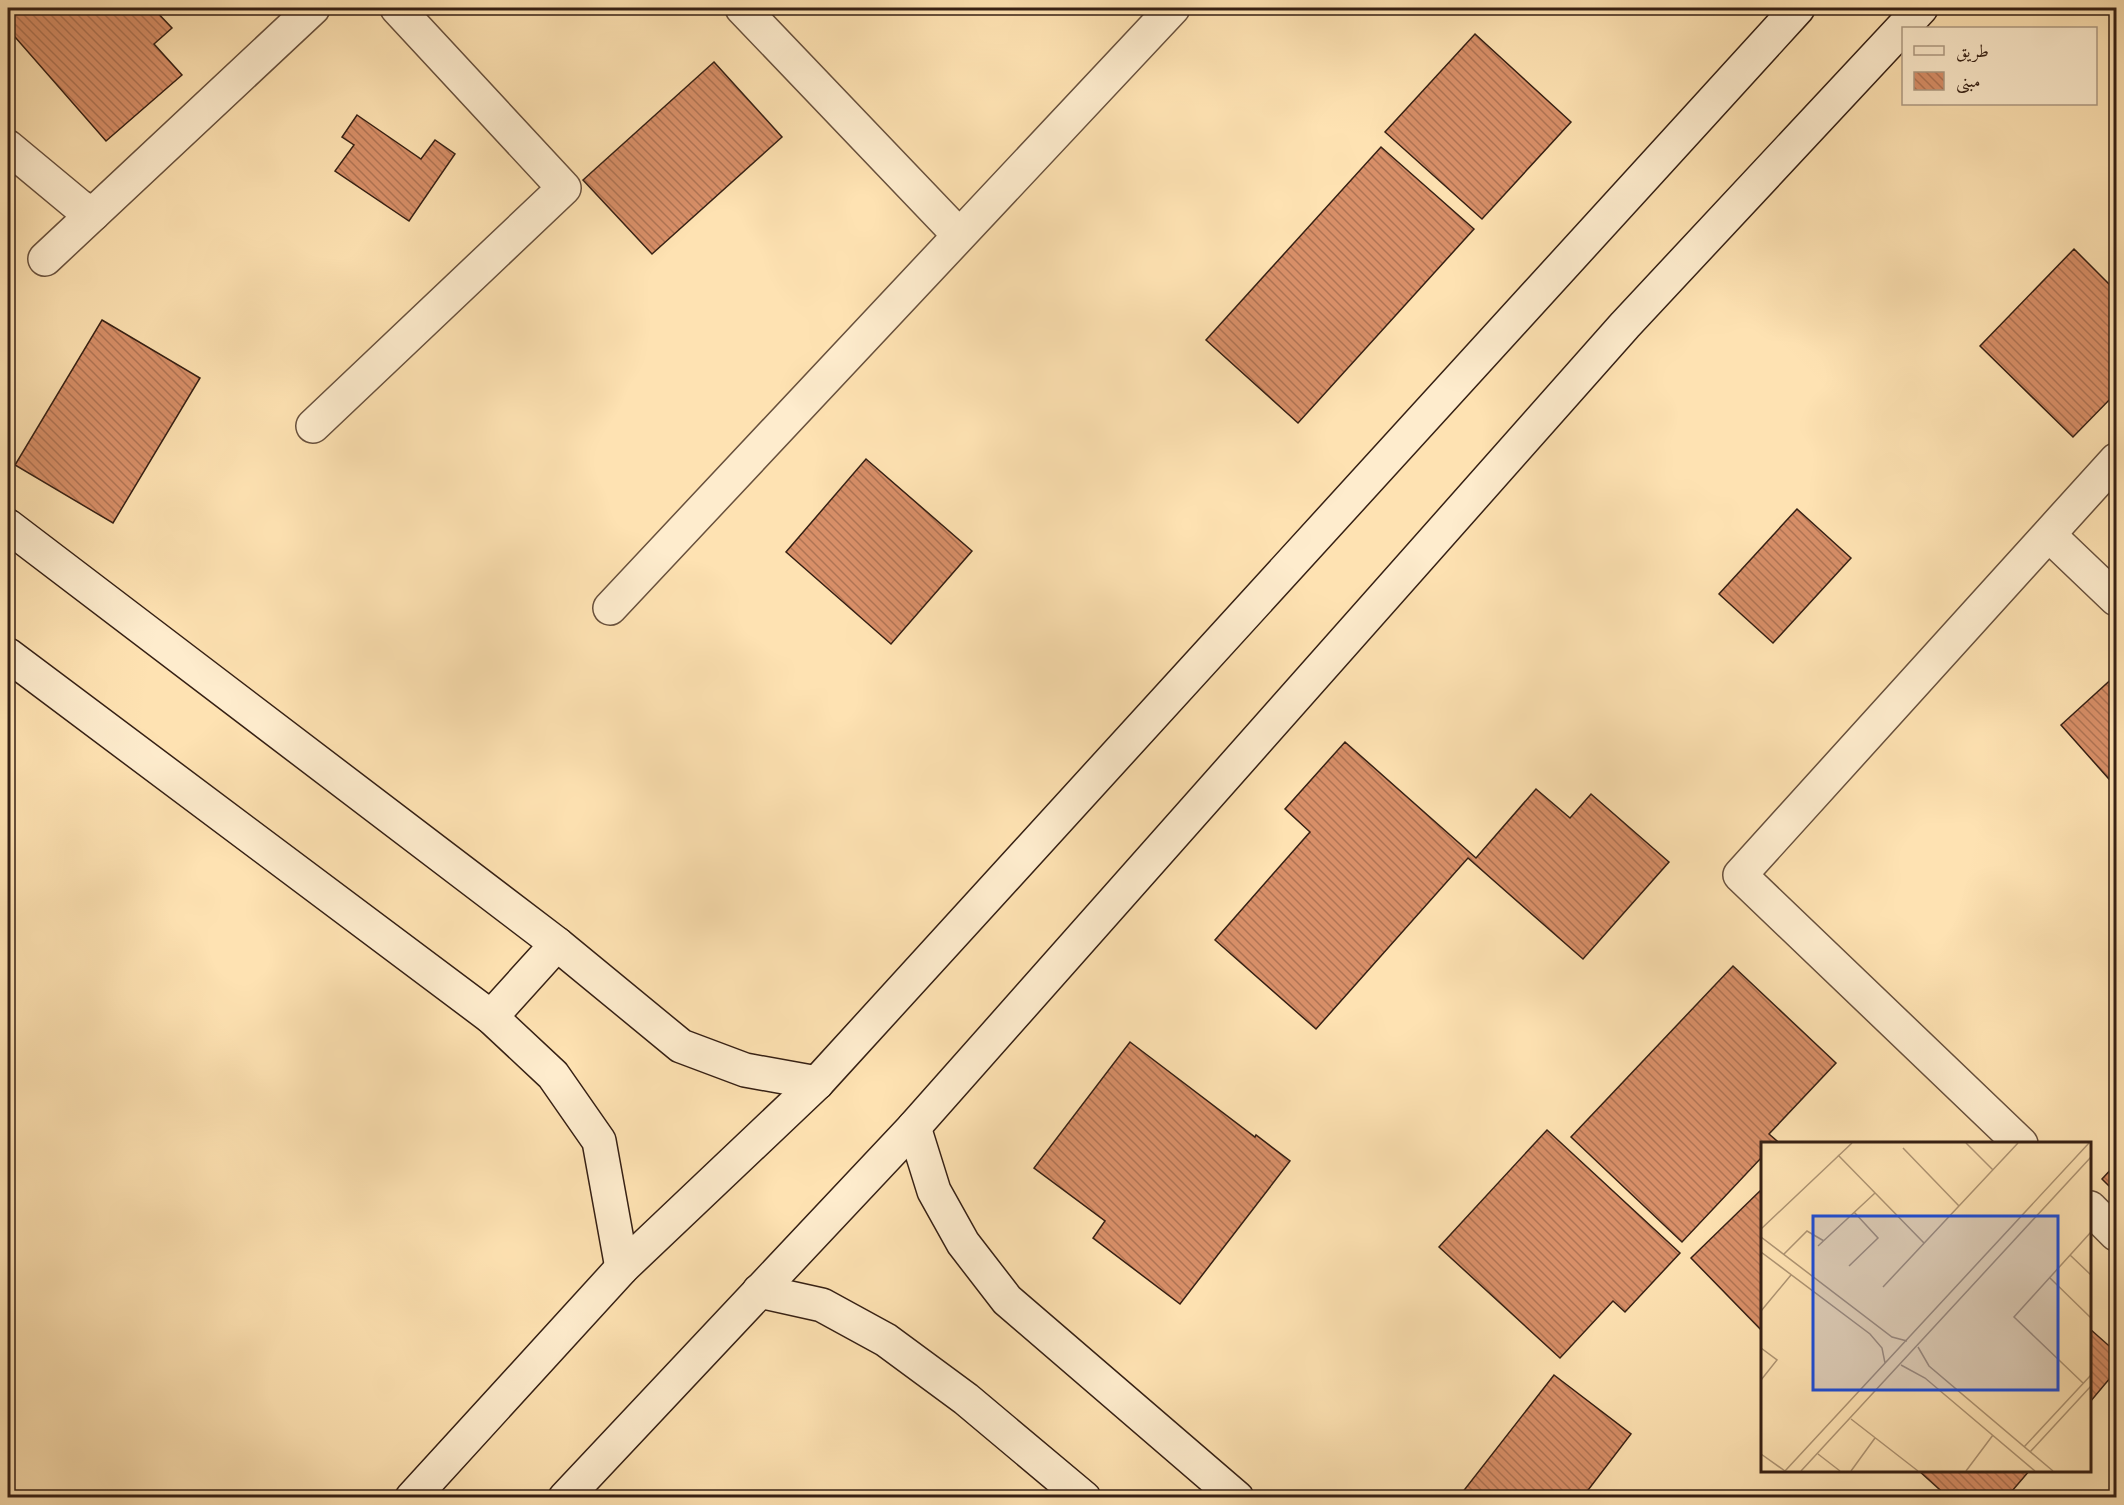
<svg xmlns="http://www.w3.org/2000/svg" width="2124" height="1505" font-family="'IM FELL DW Pica',Amiri,serif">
<defs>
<pattern id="building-back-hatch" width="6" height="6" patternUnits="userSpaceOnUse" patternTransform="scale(1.5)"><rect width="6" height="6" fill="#d88f68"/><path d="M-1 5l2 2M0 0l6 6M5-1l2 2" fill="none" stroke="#b07454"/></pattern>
</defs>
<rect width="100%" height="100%" fill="#fee2b2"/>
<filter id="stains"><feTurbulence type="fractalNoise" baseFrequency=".00333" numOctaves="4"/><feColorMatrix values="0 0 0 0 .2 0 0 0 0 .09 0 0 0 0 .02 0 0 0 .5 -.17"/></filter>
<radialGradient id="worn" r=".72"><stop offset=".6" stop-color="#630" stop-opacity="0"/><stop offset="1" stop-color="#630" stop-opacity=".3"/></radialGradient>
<g fill="url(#building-back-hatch)" stroke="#362014" stroke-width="1.5">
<polygon points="8,8 153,8 172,28 154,44 182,75 106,141 8,29"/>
<polygon points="1475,34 1571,122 1482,219 1385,132"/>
<polygon points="714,62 782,137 652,254 583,180"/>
<polygon points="357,115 421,159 435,140 455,154 409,221 335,171 354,145 342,137"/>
<polygon points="1381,147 1474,229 1298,423 1206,340"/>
<polygon points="2074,249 2116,291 2116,393 2073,437 1980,346"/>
<polygon points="102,320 200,378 113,523 15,465"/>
<polygon points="866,459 972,551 891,644 786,552"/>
<polygon points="1797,509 1851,558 1773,643 1719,594"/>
<polygon points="2116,675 2116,787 2061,725"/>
<polygon points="1345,742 1476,858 1536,789 1570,818 1591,794 1669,862 1583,959 1468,858 1316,1029 1215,940 1310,832 1285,809"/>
<polygon points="1733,966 1836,1063 1769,1134 1777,1141 1775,1144 1762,1144 1762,1157 1682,1242 1571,1137"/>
<polygon points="1130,1042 1255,1137 1256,1135 1290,1161 1180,1304 1093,1238 1105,1221 1034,1168"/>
<polygon points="1547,1130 1680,1253 1625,1312 1613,1301 1560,1358 1439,1247"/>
<polygon points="2116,1164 2116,1193 2102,1179"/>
<polygon points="1762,1189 1762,1331 1691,1258"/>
<polygon points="2090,1329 2116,1352 2116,1371 2090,1402"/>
<polygon points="1554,1375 1631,1434 1582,1498 1458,1498"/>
<polygon points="1918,1470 2030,1470 2006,1498 1949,1498"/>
</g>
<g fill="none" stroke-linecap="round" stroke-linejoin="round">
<g stroke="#68503c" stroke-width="36">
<g id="street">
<polyline points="742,8 959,235"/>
<polyline points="8,147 79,206 93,214"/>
<polyline points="45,259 313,8"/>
<polyline points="313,426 564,188 397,8"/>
<polyline points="2049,535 2116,599"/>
<polyline points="610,608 1173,8"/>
<polyline points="2021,1144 1740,875 2116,460"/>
<polyline points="2090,1208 2116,1234"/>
</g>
</g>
<g stroke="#362014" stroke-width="36">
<g id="secondary">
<polyline points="8,526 557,944 681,1046 745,1070 817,1083"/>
<polyline points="8,655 491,1017 553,1075 599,1141 622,1268"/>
<polyline points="491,1017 557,944"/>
<polyline points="914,1127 934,1191 963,1243 1007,1300 1237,1498"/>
<polyline points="759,1291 822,1305 886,1340 966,1399 1084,1498"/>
<polyline points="412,1498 622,1268 817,1083 1798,8"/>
<polyline points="565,1498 914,1127 1625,325 1921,8"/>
</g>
</g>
<use href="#street" stroke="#feeccd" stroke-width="33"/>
<use href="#secondary" stroke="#feeccd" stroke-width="33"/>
</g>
<g transform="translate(1761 1142)">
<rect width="330" height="330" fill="#fee2b2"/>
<path fill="none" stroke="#ae9473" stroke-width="1.5" d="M205,1L232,28M142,6L198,64M77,13L163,101M0,87L91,1M0,95L131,195L146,199M57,104L114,51M0,110L109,192L121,206L124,221M23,112L46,89L63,99M309,113L330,133M88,124L117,96L93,70M289,136L330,176M122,145L257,1M0,169L30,133M157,205L168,224L292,329M0,206L16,218L0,238M140,223L164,236L274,329M322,241L253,175L330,90M90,277L157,329M263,305L330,233M269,310L330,244M0,312L24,329M57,312L79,329M24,329L328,1M40,329L330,15M90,329L114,296M205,329L232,293"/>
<path fill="#1d4ed8" fill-opacity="0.15" stroke="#1d4ed8" stroke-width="3" d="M52,74H297V248H52Z"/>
<rect width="330" height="330" fill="none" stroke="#362014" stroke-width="3"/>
</g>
<rect width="2124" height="1505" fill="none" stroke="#fee2b2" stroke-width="30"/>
<rect x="9" y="9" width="2106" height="1487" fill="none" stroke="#362014" stroke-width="3"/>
<rect x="15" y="15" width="2094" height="1475" fill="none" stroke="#362014" stroke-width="1.5"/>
<rect x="1902" y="27" width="195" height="78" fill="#feeccd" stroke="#ae9a83" stroke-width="1.5"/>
<rect x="1914" y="46" width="30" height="9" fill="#feeccd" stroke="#ae9a83" stroke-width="1.5"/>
<text x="1956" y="57" font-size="18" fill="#362014">طريق</text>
<rect x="1914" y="72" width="30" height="18" fill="url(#building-back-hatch)" stroke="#ae9a83" stroke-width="1.5"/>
<text x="1956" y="87" font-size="18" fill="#362014">مبنى</text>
<rect width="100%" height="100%" filter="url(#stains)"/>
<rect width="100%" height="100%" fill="url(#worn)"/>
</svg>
